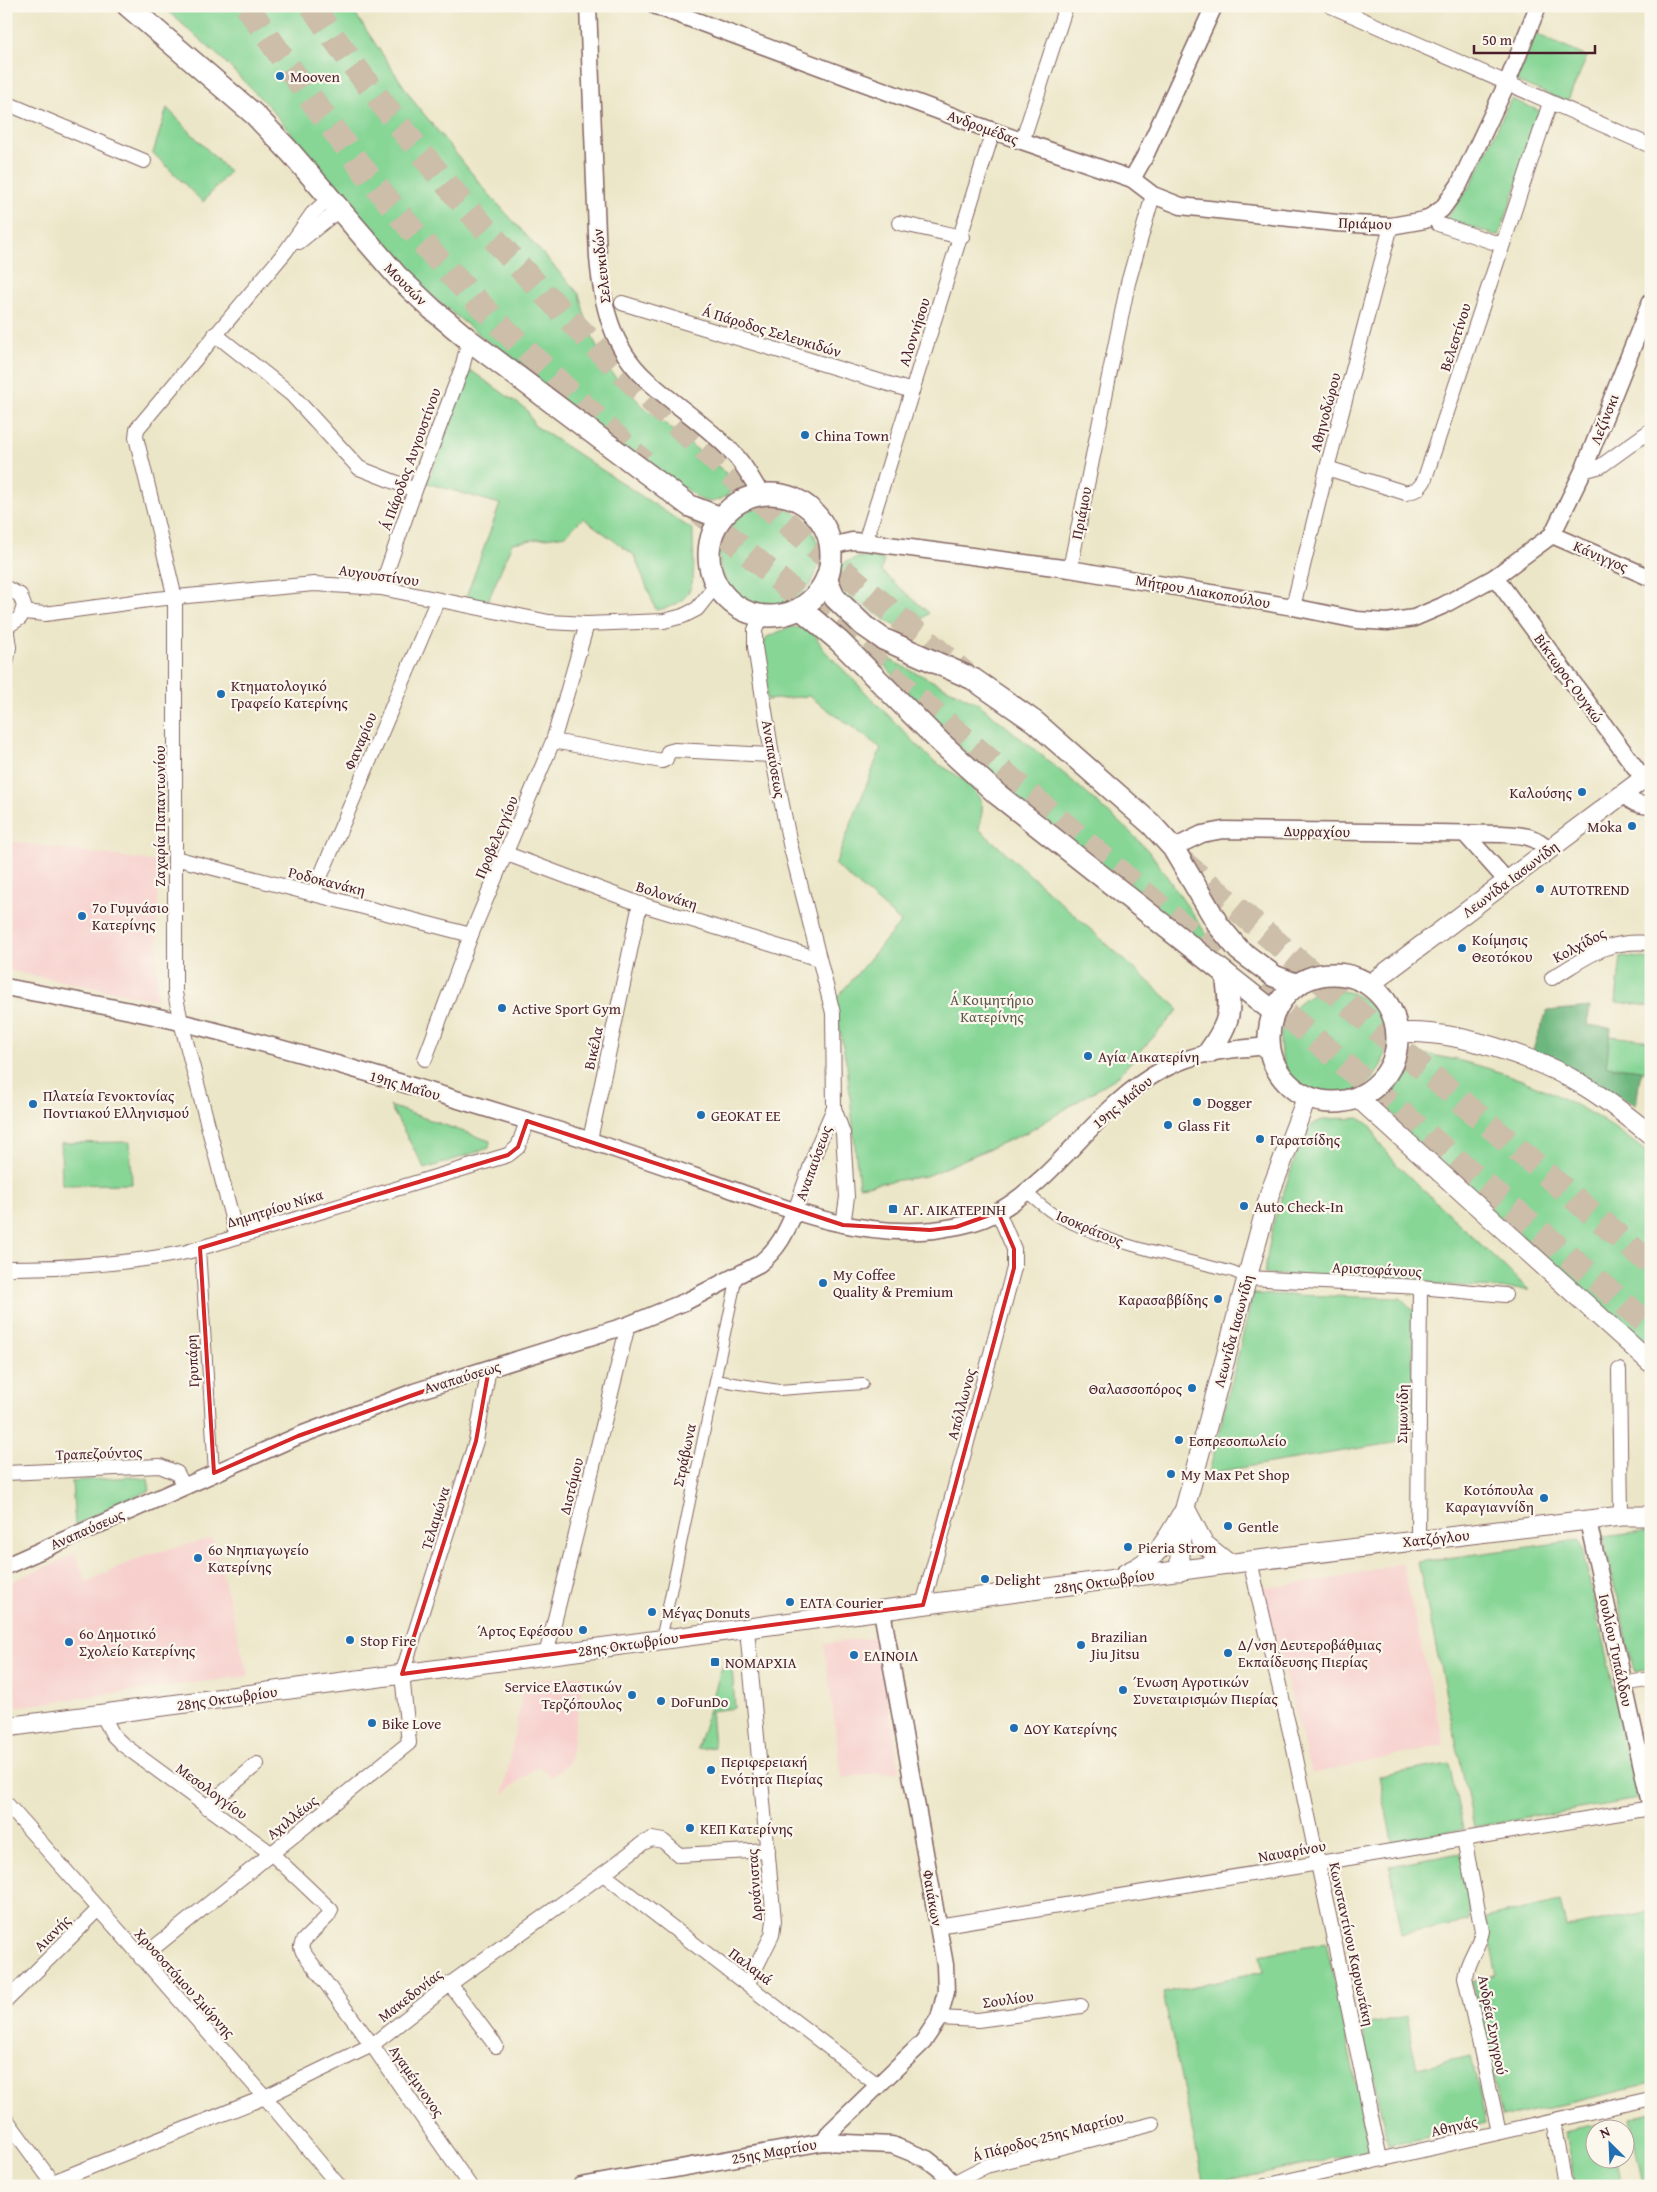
<svg xmlns="http://www.w3.org/2000/svg" width="1657" height="2192" font-family="'Gentium Book Plus',serif">
<rect width="100%" height="100%" fill="#fbf7ec"/>
<filter id="ink" filterUnits="userSpaceOnUse"><feTurbulence type="fractalNoise" baseFrequency=".02" numOctaves="2"/><feDisplacementMap in="SourceGraphic" scale="10" xChannelSelector="R" yChannelSelector="G"/><feConvolveMatrix kernelMatrix="1 2 1 2 8 2 1 2 1" color-interpolation-filters="sRGB"/></filter>
<filter id="wash" filterUnits="userSpaceOnUse"><feTurbulence type="fractalNoise" baseFrequency=".0096" numOctaves="4" result="noise"/><feDisplacementMap in="SourceGraphic" scale="20" xChannelSelector="R" yChannelSelector="G"/><feGaussianBlur stdDeviation="1.12" result="paint"/><feColorMatrix in="noise" values="0 0 0 0 0 0 0 0 0 0 0 0 0 0 0 0 0 1.4 0 .05"/><feComposite in="paint" operator="in"/></filter>
<g filter="url(#wash)">
<rect width="100%" height="100%" fill="#ece6c8"/>
<g fill="#f7d0cd">
<polygon points="6,841 158,862 157,1000 6,970"/>
<polygon points="213,1538 248,1676 6,1708 6,1584 75,1554 86,1582 146,1555"/>
<polygon points="1402,1563 1444,1745 1311,1774 1263,1588 1337,1578"/>
<polygon points="877,1637 900,1771 842,1778 824,1644"/>
<polygon points="584,1675 569,1762 552,1777 538,1766 503,1794 525,1681"/>
</g>
<g fill="#87d696" stroke="#687a60">
<polygon points="162,6 350,6 415,103 487,192 579,294 588,327 603,361 615,377 643,406 725,472 731,486 729,494 721,499 712,502 701,500 659,469 605,436 434,298 388,252 272,110 221,58"/>
<polygon points="1536,34 1587,57 1567,102 1516,81"/>
<polygon points="1511,99 1542,112 1499,236 1446,219 1471,185"/>
<polygon points="167,108 229,172 203,202 153,153"/>
<path d="M470,370L527,410L534,425L693,530C692,569 704,603 656,610L634,555L583,518L566,535L512,543L488,601L466,597L500,504L427,483Z"/>
<circle cx="769" cy="556" r="50"/>
<polygon points="858,557 876,557 884,560 881,571 929,613 907,633 859,603 846,601 834,578 844,563"/>
<path d="M790,627C811,628 813,629 822,648L933,761C949,770 977,785 982,805C983,812 980,821 979,829L1179,1009L1117,1077L1030,1131L926,1176L859,1186L847,1066L834,1001L901,922L835,865L881,748L809,696L767,700L762,649L767,637Z"/>
<polygon points="884,657 979,704 1068,777 1132,834 1152,855 1209,938 1208,942 1203,942 1129,893 1093,866 943,732 881,661 880,659"/>
<polygon points="1621,956 1651,959 1651,1006 1616,1002"/>
<circle cx="1333" cy="1043" r="53"/>
<polygon points="1610,1036 1651,1041 1651,1072 1606,1066"/>
<path d="M1410,1052C1496,1062 1585,1100 1651,1156V1352L1414,1141L1396,1116L1383,1104L1400,1080Z"/>
<polygon points="390,1106 490,1141 489,1148 425,1169"/>
<path d="M1359,1118L1372,1127L1378,1141L1397,1165L1529,1290L1264,1274L1273,1224L1302,1138C1315,1113 1334,1120 1359,1118Z"/>
<polygon points="130,1142 132,1184 62,1185 61,1143"/>
<polygon points="1253,1294 1401,1298 1414,1311 1411,1440 1209,1473"/>
<polygon points="129,1477 148,1479 150,1490 75,1525 72,1481"/>
<polygon points="1651,1531 1651,1668 1634,1671 1603,1537"/>
<polygon points="1580,1540 1639,1799 1474,1827 1418,1562"/>
<polygon points="732,1666 735,1708 711,1711 714,1747 697,1749 722,1667"/>
<polygon points="1449,1764 1463,1829 1392,1841 1379,1776"/>
<polygon points="1460,1853 1471,1910 1468,1922 1402,1934 1390,1866"/>
<polygon points="1560,1901 1566,1928 1651,1911 1651,2084 1502,2118 1472,1982 1497,1975 1485,1918"/>
<polygon points="1326,1942 1370,2150 1204,2186 1163,1993 1263,1971 1260,1955"/>
<polygon points="1406,2016 1417,2068 1471,2056 1486,2123 1388,2145 1362,2026"/>
<polygon points="1651,2113 1651,2184 1643,2186 1630,2118"/>
<polygon points="1610,2122 1611,2129 1594,2130 1594,2160 1616,2160 1621,2186 1575,2186 1565,2132"/>
</g>
<polygon fill="#6db77f" stroke="#5c6b55" points="1590,1007 1587,1025 1611,1028 1606,1066 1641,1070 1636,1105 1589,1079 1532,1052 1547,1011"/>
</g>
<g filter="url(#ink)">
<g fill="none" stroke-linecap="round" stroke-linejoin="round">
<g stroke="#ccbea9" stroke-width="25" stroke-dasharray="25 12" stroke-linecap="butt">
<path d="M247,6C307,95 369,183 441,263C504,332 574,397 643,462"/>
<path d="M312,6C420,165 546,304 687,434C776,517 872,594 965,674"/>
<polyline points="693,506 1221,959"/>
<polyline points="1180,860 1651,1264"/>
<polyline points="1259,991 1651,1327"/>
</g>
<g stroke="#836562" stroke-width="12">
<g id="pedestrian">
<path d="M1026,1192C1036,1200 1046,1210 1057,1216C1110,1245 1175,1256 1233,1272L1247,1278"/>
<polyline points="200,1248 214,1473"/>
<polyline points="715,1380 779,1390 863,1384"/>
<polyline points="661,1640 737,1276"/>
</g>
</g>
<g stroke="#836562" stroke-width="16">
<g id="minor">
<polyline points="1331,6 1651,146"/>
<polyline points="6,103 144,161"/>
<polyline points="1022,142 1066,6"/>
<polyline points="1433,215 1438,224 1502,245"/>
<polyline points="899,223 962,237"/>
<polyline points="299,242 340,209"/>
<polyline points="622,303 912,391"/>
<polyline points="215,334 292,395 359,468 415,490"/>
<polyline points="1327,468 1406,493 1418,489 1424,481 1550,103"/>
<polyline points="1583,471 1601,466 1651,430"/>
<polyline points="865,542 993,131"/>
<polyline points="1070,569 1128,283 1153,195"/>
<polyline points="6,588 20,595 24,606 20,618 6,627"/>
<polyline points="381,588 415,490 462,368 469,340"/>
<polyline points="1293,607 1327,468 1391,226"/>
<polyline points="23,612 45,614 156,599 314,584 381,588 549,622 587,624 664,621 683,616 697,609 716,585"/>
<polyline points="761,616 755,630 755,647 772,755 790,844 833,1013 834,1108 843,1133 847,1197 843,1225"/>
<polyline points="6,664 9,647 6,627"/>
<polyline points="553,741 662,761 666,759 668,752 675,750 772,755"/>
<polyline points="507,854 640,904 819,959"/>
<polyline points="175,858 471,935"/>
<polyline points="313,894 437,601"/>
<path d="M1552,978C1589,956 1606,939 1651,943"/>
<polyline points="425,1059 471,935 553,741 587,624"/>
<polyline points="590,1140 640,904"/>
<polyline points="795,1211 818,1145 834,1108"/>
<polyline points="237,1237 181,1022 175,993 175,598 136,437 137,429 286,251 312,214 330,198"/>
<path d="M6,1268C67,1268 127,1264 187,1252L508,1155L518,1147L527,1121"/>
<polyline points="1247,1278 1420,1287 1505,1295"/>
<polyline points="1619,1370 1621,1516"/>
<polyline points="6,1473 160,1466 177,1473 184,1486"/>
<polyline points="1418,1540 1420,1287"/>
<polyline points="1250,1561 1294,1749 1380,2159"/>
<polyline points="923,1605 1014,1268 1014,1249 998,1212"/>
<polyline points="747,1629 774,1921 772,1935 748,1983"/>
<polyline points="546,1655 628,1325"/>
<polyline points="1624,1684 1651,1679"/>
<polyline points="102,1714 113,1735 122,1744 272,1854 331,1910 328,1916 303,1941 301,1947 303,1952 372,2045 470,2186"/>
<polyline points="6,1803 265,2097 339,2186"/>
<polyline points="206,1807 257,1764"/>
<path d="M1464,1839L1482,1931C1479,1948 1467,1959 1465,1977L1499,2132"/>
<polyline points="603,1874 879,2086"/>
<polyline points="938,1926 1651,1808"/>
<polyline points="141,1958 409,1743 402,1674 476,1441 489,1368"/>
<polyline points="450,1984 496,2046"/>
<polyline points="6,2001 98,1910"/>
<polyline points="939,2018 978,2020 1081,2006"/>
<polyline points="6,2119 55,2186"/>
<polyline points="1554,2121 1565,2186"/>
<polyline points="53,2182 265,2097 372,2045 450,1984 603,1874 643,1843 652,1839 663,1841 679,1855 768,1850"/>
<polyline points="953,2183 986,2166 1153,2124"/>
<polyline points="1265,2186 1651,2098"/>
</g>
</g>
<g stroke="#836562" stroke-width="19">
<g id="tertiary">
<path d="M588,6L598,258C602,303 611,347 646,379C674,405 707,425 733,453C745,465 752,480 761,494"/>
<polyline points="656,6 993,131 1132,179 1153,195 1181,206 1336,223 1391,226 1425,220 1433,215 1442,209 1459,185 1507,83 1538,6"/>
<polyline points="1132,179 1144,158 1214,6"/>
<polyline points="1552,535 1651,578"/>
<polyline points="831,546 852,541 865,542 1070,569 1293,607 1357,620 1387,622 1414,618 1442,606 1495,577 1552,535 1583,471 1651,301"/>
<polyline points="1495,577 1643,778"/>
<path d="M1624,793C1631,803 1638,805 1651,806"/>
<polyline points="1465,834 1507,881"/>
<path d="M1173,848L1202,834L1223,830L1502,834C1521,835 1535,835 1549,850"/>
<path d="M6,987C64,999 123,1008 180,1022C297,1051 413,1086 528,1121C591,1140 653,1162 716,1184C787,1209 857,1238 934,1230C956,1227 980,1223 999,1211C1062,1174 1098,1104 1164,1069C1197,1051 1232,1049 1269,1046"/>
<polyline points="1588,1521 1651,1808"/>
<path d="M6,1566L298,1436L414,1392L628,1325L687,1301L759,1264C778,1249 786,1233 795,1211"/>
<polyline points="824,2142 830,2132 923,2042 939,2018 946,1992 945,1965 882,1611"/>
<polyline points="581,2186 824,2142 892,2145 927,2159 941,2170 955,2186"/>
</g>
</g>
<g stroke="#836562" stroke-width="21">
<g id="secondary">
<polyline points="1369,985 1651,773"/>
<path d="M1398,1033C1453,1028 1539,1058 1586,1087C1609,1101 1630,1118 1651,1135"/>
<polyline points="1358,1098 1651,1363"/>
<polyline points="1185,1508 1204,1544 1229,1564"/>
<polyline points="1180,1571 1180,1547 1185,1508 1270,1193 1307,1097"/>
<path d="M1126,1573C1156,1560 1165,1543 1181,1515"/>
<polyline points="6,1727 1250,1561 1621,1516 1651,1516"/>
</g>
</g>
<g stroke="#836562" stroke-width="24">
<g id="primary">
<polyline points="128,6 255,115 292,154 398,277 432,309 469,340 690,506 721,518"/>
<circle cx="770" cy="555" r="61"/>
<polyline points="827,580 835,598 863,625 883,639 973,679 1035,722 1151,824 1173,848 1219,926 1239,950 1274,976 1298,985"/>
<polyline points="801,609 839,641 940,742 997,794 1274,1012"/>
<circle cx="1333" cy="1038" r="64"/>
<path d="M1209,1052C1232,1020 1231,1011 1226,974"/>
</g>
</g>
<use href="#pedestrian" stroke="#fff" stroke-width="10"/>
<use href="#minor" stroke="#fff" stroke-width="14"/>
<use href="#tertiary" stroke="#fff" stroke-width="16"/>
<use href="#secondary" stroke="#fff" stroke-width="19"/>
<use href="#primary" stroke="#fff" stroke-width="21"/>
</g>
</g>
<path fill="none" stroke="#d62828" stroke-width="4" stroke-linejoin="round" d="M527,1121L843,1225L930,1230L956,1227L998,1212L1014,1249V1268L923,1605L402,1674L476,1441L489,1368L298,1436L214,1473L200,1248L508,1155L518,1147Z"/>
<g fill="#1f6fb2" stroke="#fbf7ec" stroke-width="2">
<circle cx="280" cy="76" r="5"/>
<circle cx="805" cy="435" r="5"/>
<circle cx="221" cy="694" r="5"/>
<circle cx="1582" cy="792" r="5"/>
<circle cx="1632" cy="826" r="5"/>
<circle cx="1540" cy="889" r="5"/>
<circle cx="82" cy="916" r="5"/>
<circle cx="1462" cy="948" r="5"/>
<circle cx="502" cy="1008" r="5"/>
<circle cx="1088" cy="1056" r="5"/>
<circle cx="1197" cy="1102" r="5"/>
<circle cx="33" cy="1104" r="5"/>
<circle cx="701" cy="1115" r="5"/>
<circle cx="1168" cy="1125" r="5"/>
<circle cx="1260" cy="1139" r="5"/>
<circle cx="1244" cy="1206" r="5"/>
<rect x="888" y="1204" width="10" height="10" rx="2.5"/>
<circle cx="823" cy="1283" r="5"/>
<circle cx="1218" cy="1299" r="5"/>
<circle cx="1192" cy="1388" r="5"/>
<circle cx="1179" cy="1440" r="5"/>
<circle cx="1171" cy="1474" r="5"/>
<circle cx="1544" cy="1498" r="5"/>
<circle cx="1228" cy="1526" r="5"/>
<circle cx="1128" cy="1547" r="5"/>
<circle cx="198" cy="1558" r="5"/>
<circle cx="985" cy="1579" r="5"/>
<circle cx="790" cy="1602" r="5"/>
<circle cx="652" cy="1612" r="5"/>
<circle cx="583" cy="1630" r="5"/>
<circle cx="350" cy="1640" r="5"/>
<circle cx="69" cy="1642" r="5"/>
<circle cx="1081" cy="1645" r="5"/>
<circle cx="1228" cy="1653" r="5"/>
<circle cx="854" cy="1655" r="5"/>
<rect x="710" y="1657" width="10" height="10" rx="2.5"/>
<circle cx="1123" cy="1690" r="5"/>
<circle cx="632" cy="1695" r="5"/>
<circle cx="661" cy="1701" r="5"/>
<circle cx="372" cy="1723" r="5"/>
<circle cx="1014" cy="1728" r="5"/>
<circle cx="711" cy="1770" r="5"/>
<circle cx="690" cy="1828" r="5"/>
</g>
<g text-anchor="middle" dominant-baseline="central" stroke-width="4.5" stroke-linejoin="round" paint-order="stroke">
<g font-size="15" fill="#4a1f2b" stroke="#fbf7ec" text-anchor="start">
<text x="290" y="76">Mooven</text>
<text x="815" y="435">China Town</text>
<text x="231" y="685">Κτηματολογικό<tspan x="231" dy="17">Γραφείο Κατερίνης</tspan></text>
<text x="1572" y="792" text-anchor="end">Καλούσης</text>
<text x="1622" y="826" text-anchor="end">Moka</text>
<text x="1550" y="889">AUTOTREND</text>
<text x="92" y="907">7ο Γυμνάσιο<tspan x="92" dy="17">Κατερίνης</tspan></text>
<text x="1472" y="939">Κοίμησις<tspan x="1472" dy="17">Θεοτόκου</tspan></text>
<text x="512" y="1008">Active Sport Gym</text>
<text x="1098" y="1056">Αγία Αικατερίνη</text>
<text x="43" y="1095">Πλατεία Γενοκτονίας<tspan x="43" dy="17">Ποντιακού Ελληνισμού</tspan></text>
<text x="1207" y="1102">Dogger</text>
<text x="711" y="1115">GEOKAT EE</text>
<text x="1178" y="1125">Glass Fit</text>
<text x="1270" y="1139">Γαρατσίδης</text>
<text x="1254" y="1206">Auto Check-In</text>
<text x="903" y="1209">ΑΓ. ΑΙΚΑΤΕΡΙΝΗ</text>
<text x="833" y="1274">My Coffee<tspan x="833" dy="17">Quality &amp; Premium</tspan></text>
<text x="1208" y="1299" text-anchor="end">Καρασαββίδης</text>
<text x="1182" y="1388" text-anchor="end">Θαλασσοπόρος</text>
<text x="1189" y="1440">Εσπρεσοπωλείο</text>
<text x="1181" y="1474">My Max Pet Shop</text>
<text x="1534" y="1489" text-anchor="end">Κοτόπουλα<tspan x="1534" dy="17">Καραγιαννίδη</tspan></text>
<text x="1238" y="1526">Gentle</text>
<text x="1138" y="1547">Pieria Strom</text>
<text x="208" y="1549">6ο Νηπιαγωγείο<tspan x="208" dy="17">Κατερίνης</tspan></text>
<text x="995" y="1579">Delight</text>
<text x="800" y="1602">ΕΛΤΑ Courier</text>
<text x="662" y="1612">Μέγας Donuts</text>
<text x="573" y="1630" text-anchor="end">Άρτος Εφέσσου</text>
<text x="79" y="1633">6ο Δημοτικό<tspan x="79" dy="17">Σχολείο Κατερίνης</tspan></text>
<text x="1091" y="1636">Brazilian<tspan x="1091" dy="17">Jiu Jitsu</tspan></text>
<text x="360" y="1640">Stop Fire</text>
<text x="1238" y="1644">Δ/νση Δευτεροβάθμιας<tspan x="1238" dy="17">Εκπαίδευσης Πιερίας</tspan></text>
<text x="864" y="1655">ΕΛΙΝΟΙΛ</text>
<text x="725" y="1662">ΝΟΜΑΡΧΙΑ</text>
<text x="1133" y="1681">Ένωση Αγροτικών<tspan x="1133" dy="17">Συνεταιρισμών Πιερίας</tspan></text>
<text x="622" y="1686" text-anchor="end">Service Ελαστικών<tspan x="622" dy="17">Τερζόπουλος</tspan></text>
<text x="671" y="1701">DoFunDo</text>
<text x="382" y="1723">Bike Love</text>
<text x="1024" y="1728">ΔΟΥ Κατερίνης</text>
<text x="721" y="1761">Περιφερειακή<tspan x="721" dy="17">Ενότητα Πιερίας</tspan></text>
<text x="700" y="1828">ΚΕΠ Κατερίνης</text>
</g>
<g font-size="15" fill="#4a1f2b" stroke="#fbf7ec">
<text transform="translate(983 127) rotate(20)">Ανδρομέδας</text>
<text transform="translate(1365 223) rotate(2)">Πριάμου</text>
<text transform="translate(601 266) rotate(-96)">Σελευκιδών</text>
<text transform="translate(406 284) rotate(45)">Μουσών</text>
<text transform="translate(772 331) rotate(17)">Α΄ Πάροδος Σελευκιδών</text>
<text transform="translate(914 332) rotate(-72)">Αλοννήσου</text>
<text transform="translate(1455 337) rotate(-72)">Βελεστίνου</text>
<text transform="translate(1325 412) rotate(-75)">Αθηνοδώρου</text>
<text transform="translate(1604 419) rotate(-68)">Λεζίνσκι</text>
<text transform="translate(410 459) rotate(-70)">Α΄ Πάροδος Αυγουστίνου</text>
<text transform="translate(1081 513) rotate(-79)">Πριάμου</text>
<text transform="translate(1601 556) rotate(23)">Κάνιγγος</text>
<text transform="translate(379 575) rotate(8)">Αυγουστίνου</text>
<text transform="translate(1203 591) rotate(10)">Μήτρου Λιακοπούλου</text>
<text transform="translate(1569 678) rotate(54)">Βίκτωρος Ουγκώ</text>
<text transform="translate(360 741) rotate(-67)">Φαναρίου</text>
<text transform="translate(774 759) rotate(80)">Αναπαύσεως</text>
<text transform="translate(159 816) rotate(-90)">Ζαχαρία Παπαντωνίου</text>
<text transform="translate(1317 831) rotate(1)">Δυρραχίου</text>
<text transform="translate(496 837) rotate(-67)">Προβελεγγίου</text>
<text transform="translate(1510 879) rotate(-37)">Λεωνίδα Ιασωνίδη</text>
<text transform="translate(327 881) rotate(14)">Ροδοκανάκη</text>
<text transform="translate(667 895) rotate(18)">Βολονάκη</text>
<text transform="translate(1579 945) rotate(-28)">Κολχίδος</text>
<text transform="translate(593 1048) rotate(-78)">Βικέλα</text>
<text transform="translate(405 1085) rotate(16)">19ης Μαΐου</text>
<text transform="translate(1122 1102) rotate(-40)">19ης Μαΐου</text>
<text transform="translate(813 1163) rotate(-70)">Αναπαύσεως</text>
<text transform="translate(275 1208) rotate(-17)">Δημητρίου Νίκα</text>
<text transform="translate(1090 1228) rotate(23)">Ισοκράτους</text>
<text transform="translate(1377 1269) rotate(3)">Αριστοφάνους</text>
<text transform="translate(1233 1331) rotate(-75)">Λεωνίδα Ιασωνίδη</text>
<text transform="translate(192 1361) rotate(-93)">Γρυπάρη</text>
<text transform="translate(462 1377) rotate(-17)">Αναπαύσεως</text>
<text transform="translate(961 1404) rotate(-75)">Απόλλωνος</text>
<text transform="translate(1402 1414) rotate(-89)">Σιμωνίδη</text>
<text transform="translate(99 1453) rotate(-2)">Τραπεζούντος</text>
<text transform="translate(684 1455) rotate(-78)">Στράβωνα</text>
<text transform="translate(571 1486) rotate(-76)">Διστόμου</text>
<text transform="translate(435 1518) rotate(-73)">Τελαμώνα</text>
<text transform="translate(87 1529) rotate(-24)">Αναπαύσεως</text>
<text transform="translate(1436 1538) rotate(-6)">Χατζόγλου</text>
<text transform="translate(1104 1581) rotate(-8)">28ης Οκτωβρίου</text>
<text transform="translate(628 1644) rotate(-8)">28ης Οκτωβρίου</text>
<text transform="translate(1616 1650) rotate(78)">Ιουλίου Τυπάλδου</text>
<text transform="translate(227 1698) rotate(-8)">28ης Οκτωβρίου</text>
<text transform="translate(212 1791) rotate(36)">Μεσολογγίου</text>
<text transform="translate(292 1817) rotate(-39)">Αχιλλέως</text>
<text transform="translate(1292 1851) rotate(-10)">Ναυαρίνου</text>
<text transform="translate(754 1885) rotate(-94)">Δρυάνιστας</text>
<text transform="translate(933 1898) rotate(80)">Φαιάκων</text>
<text transform="translate(52 1933) rotate(-45)">Αιανής</text>
<text transform="translate(1352 1944) rotate(78)">Κωνσταντίνου Καρυωτάκη</text>
<text transform="translate(751 1966) rotate(37)">Παλαμά</text>
<text transform="translate(185 1983) rotate(48)">Χρυσοστόμου Σμύρνης</text>
<text transform="translate(410 1995) rotate(-38)">Μακεδονίας</text>
<text transform="translate(1008 1999) rotate(-8)">Σουλίου</text>
<text transform="translate(1493 2025) rotate(79)">Ανδρέα Συγγρού</text>
<text transform="translate(417 2081) rotate(55)">Αγαμέμνονος</text>
<text transform="translate(1454 2126) rotate(-13)">Αθηνάς</text>
<text transform="translate(1048 2136) rotate(-15)">Α΄ Πάροδος 25ης Μαρτίου</text>
<text transform="translate(774 2151) rotate(-10)">25ης Μαρτίου</text>
</g>
<g font-size="15" fill="#5c564b" stroke="#fbf7ec">
<text x="992" y="999">Α΄ Κοιμητήριο<tspan x="992" dy="17">Κατερίνης</tspan></text>
</g>
</g>
<rect width="1657" height="2192" fill="none" stroke="#fbf7ec" stroke-width="25"/>
<g transform="translate(1610 2144) rotate(336)"><circle r="24" fill="#fbf7ec" stroke="#b4a19f"/>
<path d="M0-4L9 19L0 12L-9 19Z" fill="#1f6fb2"/>
<text y="-8" font-size="14" font-weight="bold" text-anchor="middle" fill="#4a1f2b">N</text>
</g>
<path d="M1474 45v8h121v-8" fill="none" stroke="#4a1f2b" stroke-width="2.5"/>
<text x="1482" y="45" font-size="15" fill="#4a1f2b" stroke="#fbf7ec" stroke-width="4" paint-order="stroke">50 m</text>
</svg>
